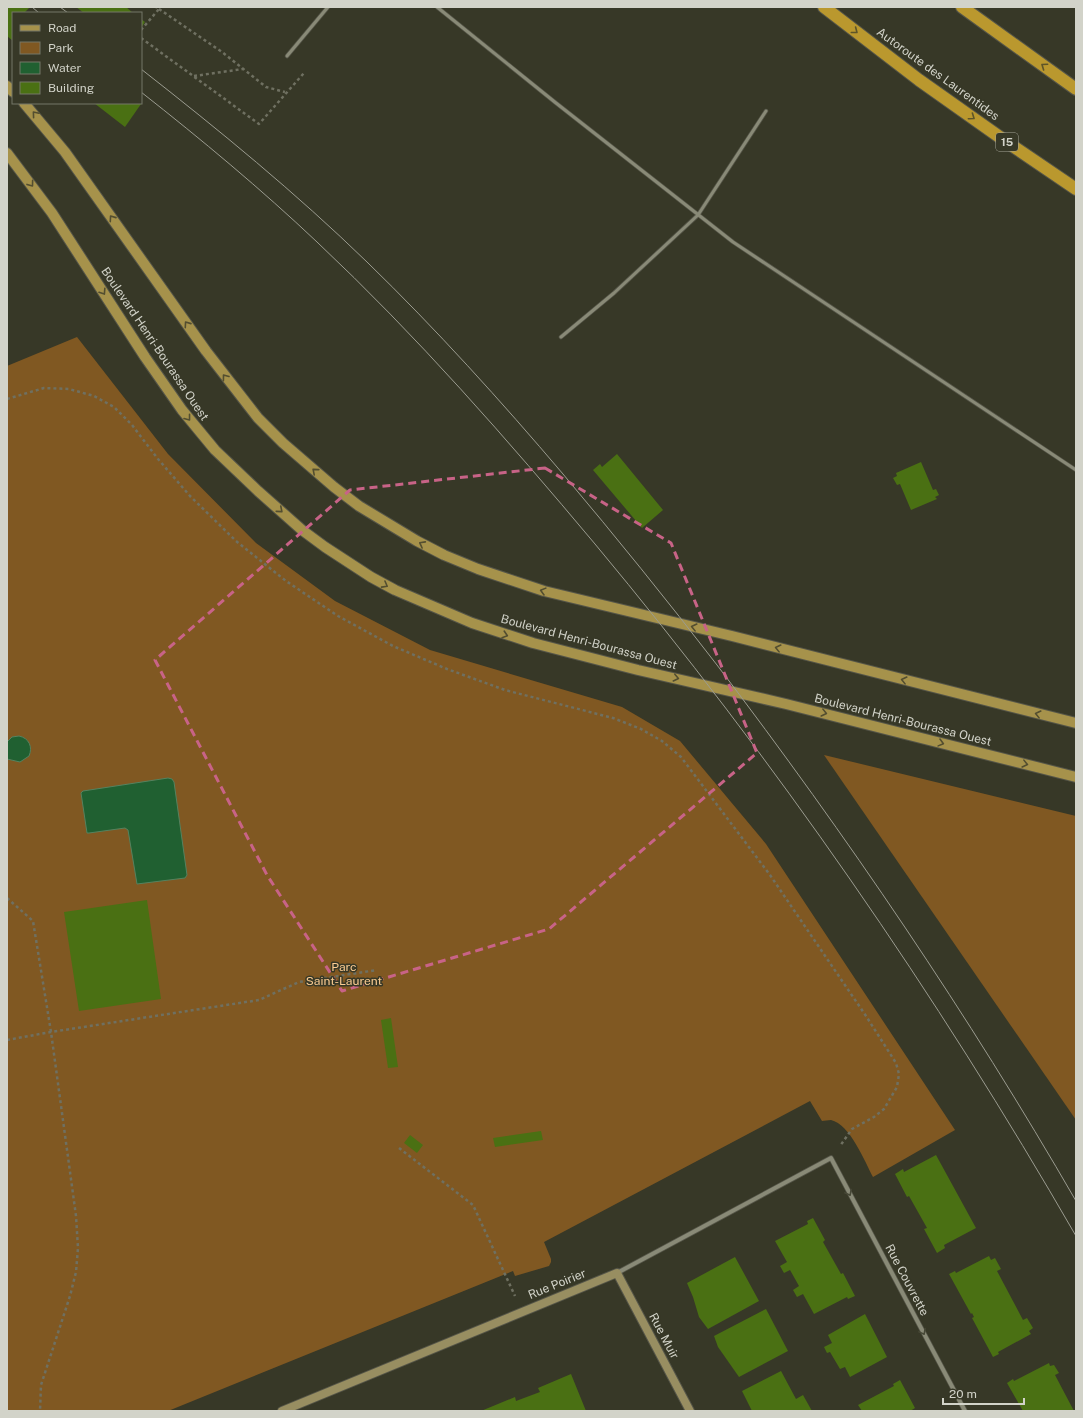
<svg xmlns="http://www.w3.org/2000/svg" width="1083" height="1418" font-family="'Public Sans',sans-serif">
<rect width="100%" height="100%" fill="#373827"/>
<g fill="#805822">
<path d="M77,337L168,454L256,543L335,601L430,650L622,707L680,741L766,844L955,1130L873,1177C865,1162 850,1124 831,1120C828,1120 824,1121 822,1121L810,1101L544,1242L551,1259V1262L549,1266L515,1276L513,1271L168,1411H7V366Z"/>
<polygon points="824,755 1076,816 1076,1120"/>
</g>
<g fill="#206031" stroke="#55825f">
<path d="M19,736C29,738 33,747 29,756L20,762L7,759V742L12,737Z"/>
<polygon points="168,778 172,779 174,782 187,875 185,878 137,884 128,830 125,828 89,833 87,833 81,793 83,791"/>
</g>
<g fill="#4a7013">
<polygon points="7,7 30,7 24,13 13,13 13,41 7,36"/>
<polygon points="76,7 126,7 133,13 84,13"/>
<polygon points="141,19 145,22 141,28"/>
<polygon points="94,103 140,103 141,104 125,127"/>
<polygon points="617,454 663,510 642,528 593,470 600,464 602,467"/>
<polygon points="921,462 933,490 936,489 939,495 935,497 937,499 911,510 900,484 897,485 893,478 897,476 896,473"/>
<polygon points="147,900 161,999 79,1011 64,912"/>
<polygon points="391,1018 398,1067 388,1068 381,1020"/>
<polygon points="541,1131 543,1140 495,1147 493,1138"/>
<polygon points="410,1135 423,1145 417,1153 404,1143"/>
<polygon points="936,1155 976,1228 944,1245 945,1248 937,1253 924,1229 927,1228 909,1196 907,1197 895,1174 903,1169 904,1172"/>
<polygon points="813,1218 825,1240 823,1242 841,1274 843,1273 855,1296 848,1299 847,1297 814,1314 803,1294 797,1297 793,1290 799,1286 790,1270 784,1273 780,1266 787,1262 775,1241 808,1224 807,1221"/>
<polygon points="989,1256 991,1260 995,1258 1001,1269 997,1271 1023,1320 1027,1318 1033,1328 1029,1331 1031,1334 998,1352 999,1354 993,1357 972,1318 974,1317 972,1313 971,1314 949,1274 955,1271 956,1273"/>
<polygon points="735,1257 759,1301 708,1329 699,1317 693,1297 687,1283"/>
<polygon points="766,1309 788,1351 739,1377 718,1347 714,1336"/>
<polygon points="865,1314 887,1357 850,1377 845,1367 840,1369 830,1352 827,1353 824,1347 832,1343 828,1335"/>
<polygon points="1049,1363 1050,1366 1054,1365 1059,1373 1055,1375 1074,1411 1023,1411 1007,1383 1013,1379 1014,1381"/>
<polygon points="781,1371 796,1399 803,1395 812,1411 752,1411 742,1391"/>
<polygon points="571,1374 586,1411 481,1411 515,1397 516,1401 540,1392 538,1388"/>
<polygon points="900,1380 915,1408 910,1411 862,1411 858,1405 894,1386 893,1384"/>
</g>
<g fill="none" stroke-linecap="round" stroke-linejoin="round">
<g stroke="#555548" stroke-width="4.5">
<g id="lane">
<polyline points="437,7 556,103 733,242 1076,470"/>
<polyline points="287,56 328,7"/>
<polyline points="561,337 614,293 698,215 766,111"/>
</g>
</g>
<g stroke="#555548" stroke-width="5.5">
<polyline id="street" points="617,1273 831,1158 965,1411"/>
</g>
<g stroke="#555548" stroke-width="10">
<polyline id="secondary" points="282,1411 617,1273 690,1411"/>
</g>
<g stroke="#555548" stroke-width="12">
<g id="primary">
<polyline points="7,86 13,92"/>
<polyline points="24,103 65,152 206,351 258,418 283,443 334,487 359,506 417,541 444,555 478,569 544,591 732,636 1076,723"/>
<polyline points="7,153 52,213 145,357 182,410 215,450 258,491 302,530 325,547 371,577 395,590 472,623 533,643 638,670 786,704 1076,777"/>
</g>
</g>
<g stroke="#555548" stroke-width="14">
<g id="highway">
<polyline points="824,7 919,80 1001,138 1076,189"/>
<polyline points="962,7 1076,89"/>
</g>
</g>
<g stroke="#6f7061" stroke-width="2.5" stroke-dasharray="3 3" stroke-linecap="butt">
<polyline points="159,9 222,52 266,87 285,92"/>
<polyline points="141,30 159,9 156,7"/>
<polyline points="141,38 259,124 304,73"/>
<polyline points="194,76 243,69"/>
<polyline points="7,399 44,388 69,389 94,396 114,407 132,425 158,459 190,496 236,541 286,581 338,616 393,646 447,669 505,690 613,718 641,729 662,741 681,757 770,875 866,1016 896,1063 899,1074 897,1087 884,1109 874,1117 852,1129 840,1146"/>
<polyline points="7,898 33,921 51,1032 76,1216 78,1248 76,1272 70,1296 41,1385 40,1411"/>
<polyline points="7,1040 51,1032 259,1000 299,982 377,970"/>
<polyline points="399,1148 473,1205 515,1296"/>
</g>
<use href="#lane" stroke="#898a77" stroke-width="3"/>
<use href="#street" stroke="#898a77" stroke-width="4"/>
<use href="#secondary" stroke="#988e61" stroke-width="8"/>
<use href="#primary" stroke="#a6924b" stroke-width="10"/>
<use href="#highway" stroke="#ba982e" stroke-width="12"/>
<g stroke="#9b9c90" stroke-width="1">
<polyline points="32,7 39,13"/>
<polyline points="60,7 68,13"/>
<path d="M141,69C219,130 296,193 367,262C436,329 501,401 563,474C616,537 667,600 717,665C847,836 968,1014 1076,1201"/>
<path d="M141,92C202,140 261,189 317,242C417,336 507,439 595,544C775,760 936,993 1076,1236"/>
</g>
</g>
<defs><path id="oneway-chevron" d="M-2-3.5L2.5 0L-2 3.5" fill="none" stroke-width="1.6" stroke-linecap="round" stroke-linejoin="round"/></defs>
<g stroke="#5e5529">
<use href="#oneway-chevron" transform="translate(855 31) rotate(38)"/>
<use href="#oneway-chevron" transform="translate(1044 66) rotate(-145)"/>
<use href="#oneway-chevron" transform="translate(972 117) rotate(35)"/>
</g>
<g stroke="#534e30">
<use href="#oneway-chevron" transform="translate(35 114) rotate(-130)"/>
<use href="#oneway-chevron" transform="translate(31 184) rotate(54)"/>
<use href="#oneway-chevron" transform="translate(112 218) rotate(-125)"/>
<use href="#oneway-chevron" transform="translate(103 292) rotate(57)"/>
<use href="#oneway-chevron" transform="translate(187 324) rotate(-125)"/>
<use href="#oneway-chevron" transform="translate(225 377) rotate(-127)"/>
<use href="#oneway-chevron" transform="translate(188 418) rotate(52)"/>
<use href="#oneway-chevron" transform="translate(315 471) rotate(-139)"/>
<use href="#oneway-chevron" transform="translate(280 510) rotate(41)"/>
<use href="#oneway-chevron" transform="translate(422 544) rotate(-152)"/>
<use href="#oneway-chevron" transform="translate(385 585) rotate(29)"/>
<use href="#oneway-chevron" transform="translate(543 591) rotate(-165)"/>
<use href="#oneway-chevron" transform="translate(694 627) rotate(-166)"/>
<use href="#oneway-chevron" transform="translate(505 635) rotate(18)"/>
<use href="#oneway-chevron" transform="translate(778 648) rotate(-166)"/>
<use href="#oneway-chevron" transform="translate(676 678) rotate(13)"/>
<use href="#oneway-chevron" transform="translate(904 680) rotate(-166)"/>
<use href="#oneway-chevron" transform="translate(824 713) rotate(14)"/>
<use href="#oneway-chevron" transform="translate(1038 714) rotate(-166)"/>
<use href="#oneway-chevron" transform="translate(941 743) rotate(15)"/>
<use href="#oneway-chevron" transform="translate(1025 764) rotate(14)"/>
</g>
<g stroke="#474837">
<use href="#oneway-chevron" transform="translate(849 1193) rotate(62)"/>
<use href="#oneway-chevron" transform="translate(923 1332) rotate(62)"/>
</g>
<path fill="none" stroke="#c86387" stroke-width="3" stroke-dasharray="8 5" stroke-linejoin="round" d="M545,468L671,543L757,753L549,929L342,991L267,875L155,660L350,490Z"/>
<g text-anchor="middle" dominant-baseline="central" stroke-width="3" stroke-linejoin="round" paint-order="stroke">
<rect fill="#373827" stroke="#a4a498" stroke-width="1" x="996" y="133" width="22" height="18" rx="3"/>
<g font-size="11" font-weight="bold" fill="#d2d3c9">
<text x="1007" y="142">15</text>
</g>
<g font-size="12" fill="#d2d3c9" stroke="#373827">
<text transform="translate(938 74) rotate(36)">Autoroute des Laurentides</text>
<text transform="translate(155 344) rotate(56)">Boulevard Henri-Bourassa Ouest</text>
<text transform="translate(589 642) rotate(15)">Boulevard Henri-Bourassa Ouest</text>
<text transform="translate(903 720) rotate(14)">Boulevard Henri-Bourassa Ouest</text>
<text transform="translate(907 1280) rotate(62)">Rue Couvrette</text>
<text transform="translate(557 1284) rotate(-22)">Rue Poirier</text>
<text transform="translate(664 1336) rotate(62)">Rue Muir</text>
</g>
<g font-size="12" fill="#fdcd92" stroke="#373827">
<text x="344" y="967">Parc<tspan x="344" dy="14">Saint-Laurent</tspan></text>
</g>
</g>
<rect width="1083" height="1418" fill="none" stroke="#d2d3c9" stroke-width="16"/>
<rect x="12" y="12" width="130" height="92" fill="#373827" stroke="#757668"/>
<rect x="20" y="25" width="20" height="6" fill="#a6924b" stroke="#757668"/>
<text x="48" y="32" font-size="12" fill="#d2d3c9">Road</text>
<rect x="20" y="42" width="20" height="12" fill="#805822" stroke="#757668"/>
<text x="48" y="52" font-size="12" fill="#d2d3c9">Park</text>
<rect x="20" y="62" width="20" height="12" fill="#206031" stroke="#757668"/>
<text x="48" y="72" font-size="12" fill="#d2d3c9">Water</text>
<rect x="20" y="82" width="20" height="12" fill="#4a7013" stroke="#757668"/>
<text x="48" y="92" font-size="12" fill="#d2d3c9">Building</text>
<path d="M943 1398v6h81v-6" fill="none" stroke="#d2d3c9" stroke-width="2"/>
<text x="949" y="1398" font-size="12" fill="#d2d3c9" stroke="#373827" stroke-width="3" paint-order="stroke">20 m</text>
</svg>
